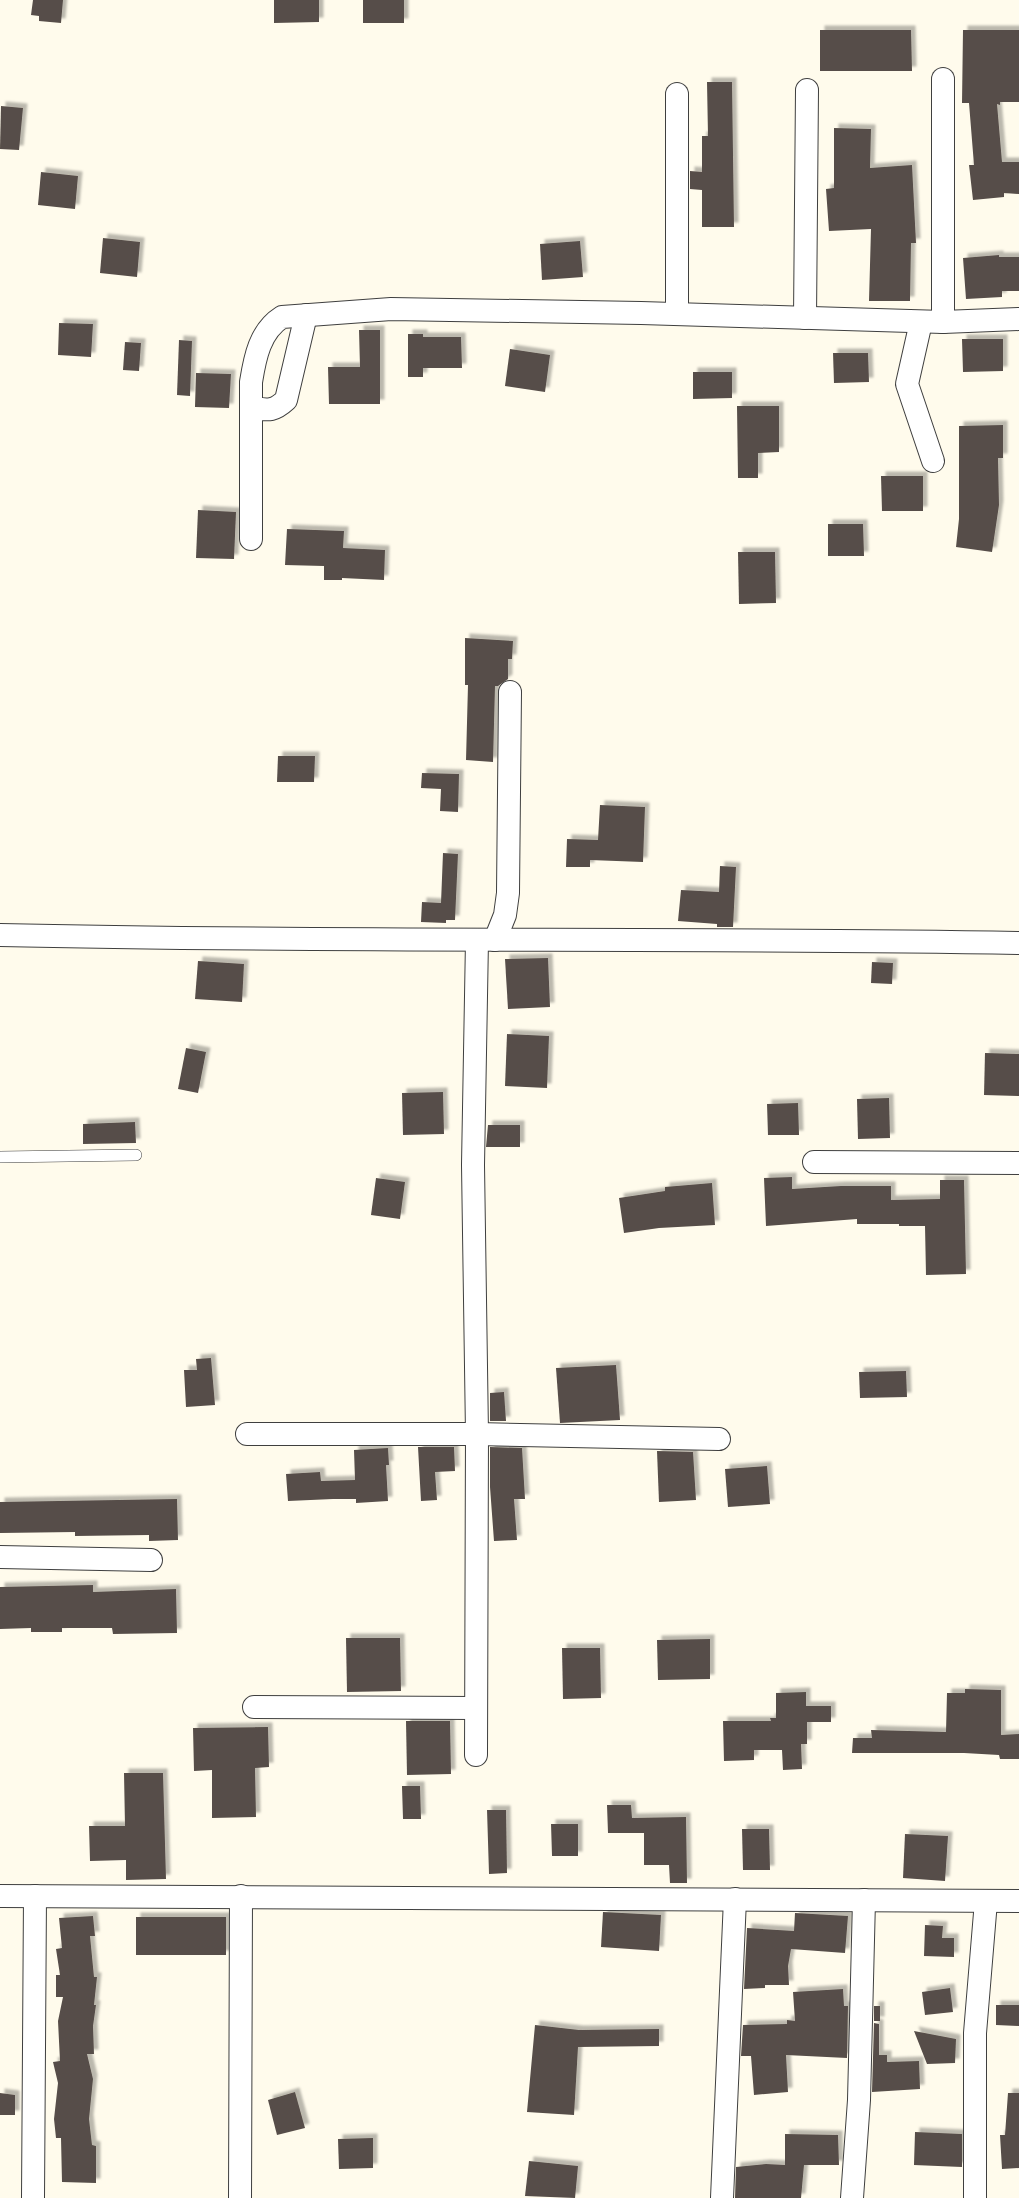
<svg xmlns="http://www.w3.org/2000/svg" width="1019" height="2198" font-family="Spectral,serif">
<defs>
<filter id="shadow"><feDropShadow dx="4.5" dy="-4.5" stdDeviation="1" flood-color="#0004"/></filter>
</defs>
<rect width="100%" height="100%" fill="#fffbec"/>
<g fill="#564d48" filter="url(#shadow)">
<polygon points="33,0 63,0 61,23 39,21 39,16 31,15"/>
<polygon points="274,0 319,0 319,22 274,23"/>
<rect x="363" y="0" width="41" height="23"/>
<polygon points="820,30 911,30 912,71 820,71"/>
<polygon points="963,30 1019,30 1019,102 1000,102 1000,105 997,104 1002,162 1019,162 1019,194 1004,193 1004,197 973,200 969,165 974,165 969,103 962,103"/>
<polygon points="707,82 732,82 734,227 702,227 702,190 690,189 690,171 702,172 702,136 708,136"/>
<polygon points="1,106 23,108 19,150 0,149"/>
<polygon points="834,128 871,129 870,168 912,165 916,243 911,243 910,301 869,301 871,229 829,231 826,189 834,188"/>
<polygon points="41,172 78,176 75,209 38,205"/>
<polygon points="103,238 140,242 137,277 100,273"/>
<polygon points="580,241 583,277 542,280 540,244"/>
<polygon points="999,255 999,257 1019,257 1019,291 1002,291 1002,297 966,299 963,258"/>
<polygon points="59,323 93,324 91,357 58,355"/>
<polygon points="359,330 380,330 380,404 329,404 328,367 360,367"/>
<polygon points="408,334 423,334 423,337 461,337 462,368 423,368 423,377 408,377"/>
<polygon points="962,339 1003,339 1003,371 963,372"/>
<polygon points="179,340 192,341 190,396 177,395"/>
<polygon points="125,342 141,343 139,371 123,370"/>
<polygon points="510,349 550,355 545,392 505,386"/>
<polygon points="833,353 868,353 869,382 834,383"/>
<polygon points="693,372 732,372 732,398 693,399"/>
<polygon points="196,373 231,374 229,408 195,407"/>
<polygon points="737,406 779,406 779,452 758,453 758,478 738,478"/>
<polygon points="1003,425 1003,458 998,458 999,505 992,552 956,547 959,519 959,426"/>
<polygon points="881,476 923,476 923,511 882,511"/>
<polygon points="198,510 236,512 234,559 196,558"/>
<polygon points="828,524 863,524 864,556 828,556"/>
<polygon points="287,529 344,531 343,548 385,550 384,580 342,578 342,580 324,580 324,566 285,565"/>
<polygon points="738,552 775,552 776,603 739,604"/>
<polygon points="465,638 513,641 512,659 508,659 508,679 498,686 495,686 493,762 466,760 468,685 465,685"/>
<polygon points="278,756 315,756 314,782 277,782"/>
<polygon points="422,773 459,774 458,812 440,811 441,789 421,788"/>
<polygon points="600,805 645,807 643,862 590,860 590,867 566,867 567,839 598,840"/>
<polygon points="443,853 458,854 455,920 446,920 446,923 421,922 422,902 441,903"/>
<polygon points="720,866 736,867 733,927 717,927 717,924 678,921 681,890 719,892"/>
<polygon points="548,958 550,1007 508,1009 505,959"/>
<polygon points="198,961 244,964 242,1002 195,999"/>
<polygon points="872,962 893,963 892,984 871,983"/>
<polygon points="507,1034 549,1036 547,1088 505,1086"/>
<polygon points="186,1048 206,1052 198,1093 178,1089"/>
<polygon points="985,1053 1019,1054 1019,1096 984,1095"/>
<polygon points="443,1092 444,1134 403,1135 402,1093"/>
<polygon points="889,1098 890,1138 858,1139 857,1099"/>
<polygon points="798,1103 799,1135 768,1135 767,1104"/>
<polygon points="135,1122 136,1143 83,1144 83,1124"/>
<polygon points="488,1125 520,1125 520,1147 486,1147"/>
<polygon points="792,1177 792,1189 841,1186 891,1186 891,1200 940,1199 940,1180 964,1180 966,1274 926,1275 925,1226 899,1226 899,1224 857,1224 857,1219 766,1226 764,1178"/>
<polygon points="376,1178 405,1182 400,1219 371,1215"/>
<polygon points="712,1183 715,1225 659,1228 624,1233 619,1198 665,1191 665,1187"/>
<polygon points="211,1358 215,1405 186,1407 184,1370 197,1370 196,1359"/>
<polygon points="616,1365 620,1420 560,1423 556,1368"/>
<polygon points="906,1371 907,1397 860,1398 859,1372"/>
<polygon points="504,1392 506,1421 490,1421 490,1393"/>
<polygon points="418,1447 454,1447 455,1471 435,1472 437,1500 421,1501"/>
<polygon points="490,1447 522,1448 525,1499 514,1499 517,1540 494,1541 490,1487"/>
<polygon points="388,1448 389,1465 386,1465 388,1501 356,1503 356,1499 333,1499 288,1501 286,1474 320,1472 321,1481 355,1480 354,1450"/>
<polygon points="657,1451 693,1452 696,1500 659,1502"/>
<polygon points="767,1466 770,1504 728,1507 725,1469"/>
<polygon points="177,1499 178,1540 149,1541 149,1535 75,1536 75,1532 0,1533 0,1502"/>
<polygon points="93,1585 93,1592 176,1589 177,1633 113,1634 112,1628 62,1628 62,1632 31,1632 31,1628 0,1629 0,1587"/>
<polygon points="346,1638 400,1638 401,1691 347,1692"/>
<polygon points="710,1639 710,1679 658,1680 657,1640"/>
<polygon points="562,1648 600,1648 601,1698 563,1699"/>
<polygon points="965,1689 1001,1690 1001,1735 1019,1734 1019,1759 1000,1759 999,1755 964,1753 852,1753 853,1738 872,1738 871,1730 946,1732 947,1693 965,1693"/>
<polygon points="806,1692 806,1706 831,1706 831,1722 807,1722 807,1744 801,1744 802,1769 783,1770 782,1750 754,1750 754,1760 724,1761 723,1721 771,1721 770,1718 776,1718 776,1693"/>
<polygon points="406,1721 450,1721 451,1774 407,1775"/>
<polygon points="268,1727 269,1767 255,1768 256,1817 212,1818 212,1770 194,1771 193,1728"/>
<polygon points="124,1773 163,1773 166,1879 126,1880 126,1860 90,1861 89,1826 125,1826"/>
<polygon points="402,1786 420,1786 421,1819 403,1819"/>
<polygon points="607,1805 631,1805 632,1818 686,1817 687,1883 670,1883 669,1865 644,1865 644,1833 608,1833"/>
<polygon points="487,1810 506,1810 507,1873 489,1874"/>
<polygon points="551,1824 578,1824 578,1856 552,1856"/>
<polygon points="742,1829 769,1829 770,1870 743,1870"/>
<polygon points="905,1834 948,1836 945,1881 903,1878"/>
<polygon points="603,1912 661,1915 659,1951 601,1947"/>
<polygon points="795,1913 848,1916 845,1953 791,1949 788,1966 789,1985 765,1985 765,1988 744,1989 747,1928 794,1931"/>
<polygon points="93,1916 95,1936 90,1936 94,1977 97,1977 94,2005 96,2005 93,2026 94,2054 87,2054 93,2079 89,2119 92,2145 96,2146 96,2183 62,2182 61,2138 56,2138 54,2119 58,2083 53,2062 60,2061 58,2021 63,1997 56,1997 56,1975 60,1975 56,1949 62,1948 59,1918"/>
<rect x="136" y="1917" width="90" height="38"/>
<polygon points="925,1925 943,1926 942,1938 954,1938 954,1957 924,1956"/>
<polygon points="950,1988 953,2012 925,2015 922,1992"/>
<polygon points="843,1989 844,2006 848,2006 847,2058 786,2055 788,2092 754,2095 751,2056 741,2056 743,2025 787,2024 787,2020 795,2021 793,1992"/>
<polygon points="996,2005 1019,2005 1019,2026 996,2025"/>
<rect x="874" y="2006" width="6" height="15"/>
<polygon points="874,2023 879,2024 879,2055 887,2055 887,2062 919,2061 920,2089 872,2092"/>
<polygon points="535,2025 579,2030 659,2029 659,2046 578,2047 574,2115 527,2112"/>
<polygon points="914,2031 956,2039 955,2063 927,2064"/>
<polygon points="295,2092 305,2128 277,2135 268,2100"/>
<polygon points="0,2093 15,2095 15,2115 0,2115"/>
<polygon points="1008,2093 1019,2093 1019,2168 1002,2169 1000,2135 1005,2135"/>
<polygon points="915,2132 962,2134 962,2167 914,2165"/>
<polygon points="785,2134 838,2135 839,2165 804,2165 801,2198 735,2198 736,2167 766,2164 785,2165"/>
<polygon points="373,2138 373,2168 339,2169 338,2139"/>
<polygon points="529,2161 578,2166 575,2198 525,2196"/>
</g>
<g fill="none" stroke-linecap="round" stroke-linejoin="round">
<g stroke="#3f3f3f" stroke-width="12">
<polyline id="lane" points="0,1157 136,1155"/>
</g>
<g stroke="#3f3f3f" stroke-width="24">
<g id="street">
<polyline points="677,94 677,314"/>
<polyline points="805,318 807,90"/>
<polyline points="921,322 907,384 933,461"/>
<polyline points="943,322 943,79"/>
<path d="M251,408C268,410 273,412 286,400L306,315"/>
<path d="M251,539V382C255,357 260,331 282,317L391,309L641,313L943,322L1019,319"/>
<path d="M0,935C340,943 679,937 1019,943"/>
<polyline points="495,940 505,915 508,893 510,692"/>
<polyline points="814,1162 1019,1163"/>
<polyline points="247,1434 477,1434 719,1439"/>
<polyline points="0,1557 151,1560"/>
<polyline points="254,1707 476,1708"/>
<polyline points="476,1755 477,1434 473,1165 477,940"/>
<polyline points="0,1896 1019,1901"/>
<polyline points="33,2198 35,1896"/>
<polyline points="240,2198 241,1896"/>
<polyline points="722,2198 735,1899"/>
<polyline points="852,2198 859,2100 864,1900"/>
<polyline points="975,2198 975,2033 986,1901"/>
</g>
</g>
<use href="#lane" stroke="#fff" stroke-width="11"/>
<use href="#street" stroke="#fff" stroke-width="22"/>
</g>
</svg>
